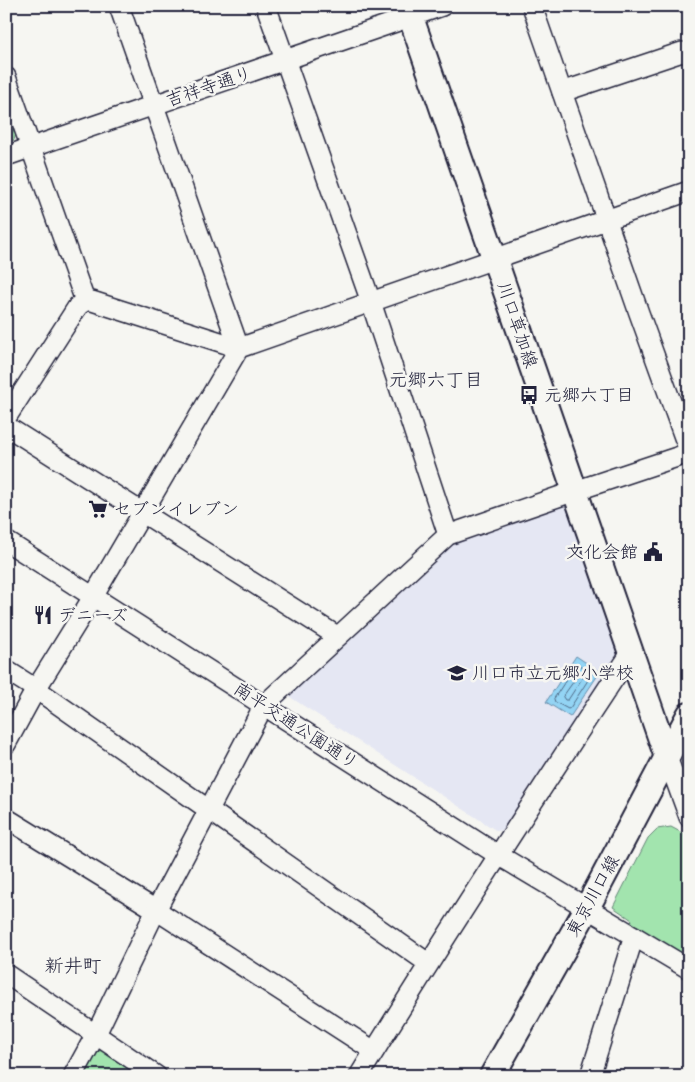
<svg xmlns="http://www.w3.org/2000/svg" width="695" height="1082" font-family="Pangolin,'Klee One',sans-serif">
<rect width="100%" height="100%" fill="#f6f6f2"/>
<filter id="ink" filterUnits="userSpaceOnUse"><feTurbulence type="fractalNoise" baseFrequency=".02" numOctaves="2"/><feDisplacementMap in="SourceGraphic" scale="10" xChannelSelector="R" yChannelSelector="G"/><feConvolveMatrix kernelMatrix="1 2 1 2 8 2 1 2 1" color-interpolation-filters="sRGB"/></filter>
<g filter="url(#ink)">
<polygon fill="#e5e7f3" points="561,502 570,506 619,647 617,657 504,830 497,831 290,697 289,689 444,546"/>
<g fill="#a2e4ae" stroke="#628374">
<polygon points="6,105 16,134 14,140 6,142"/>
<polygon points="671,827 684,834 689,847 689,958 631,923 632,920 613,907 648,838 657,829"/>
<polygon points="104,1050 142,1076 80,1076 93,1052"/>
</g>
<polygon fill="#93d4f4" stroke="#668daa" points="576,656 600,672 570,717 546,702"/>
<g fill="none" stroke-linecap="round" stroke-linejoin="round">
<g stroke="#4f6985" stroke-width="1">
<polygon points="577,664 591,672 592,674 570,708 568,709 555,702 554,699"/>
<polygon points="580,673 583,674 583,677 568,700 565,700 563,697"/>
</g>
<g stroke="#22223b" stroke-width="22">
<g id="minor">
<polyline points="119,6 239,348"/>
<polyline points="266,6 371,302 448,535"/>
<polyline points="532,6 639,313 689,451"/>
<polyline points="6,77 85,301"/>
<polyline points="562,92 682,52 689,54"/>
<polyline points="6,156 442,6"/>
<polyline points="6,418 78,306 85,301 92,301 239,348"/>
<polyline points="6,426 337,636"/>
<polyline points="6,541 498,855 689,969"/>
<polyline points="6,670 36,689 428,963"/>
<polyline points="6,744 36,689 93,597 239,348 689,191"/>
<polyline points="667,757 689,817"/>
<polyline points="6,818 156,910 374,1051"/>
<polyline points="6,974 157,1076"/>
<polyline points="73,1076 96,1034 156,910 264,705 448,535 575,491 689,453"/>
<path d="M359,1076C447,933 538,793 631,653"/>
<polyline points="590,1076 634,936"/>
</g>
</g>
<g stroke="#22223b" stroke-width="28">
<g id="major">
<polyline points="407,6 667,757"/>
<polyline points="492,1076 586,910 689,715"/>
</g>
</g>
<use href="#minor" stroke="#f6f6f2" stroke-width="19"/>
<use href="#major" stroke="#f6f6f2" stroke-width="24"/>
</g>
</g>
<defs>
<g id="bus-bare" transform="scale(1.5)"><path d="M-5-6H5V4H4V6H2V4H-2V6H-4V4H-5ZM-3.5-4V0h7V-4ZM-3.5 1.2v1.5H-2V1.2ZM2 1.2v1.5H3.5V1.2Z" fill="#22223b" stroke="#f6f6f2" stroke-width="2.5" paint-order="stroke"/></g>
<g id="supermarket-bare" transform="scale(1.5)"><path d="M-6-5.5h2.5l.6 2H6L4.5 2H-2.5L-4.4-4H-6ZM-1.5 3.2a1.3 1.3 0 1 0 .1 0ZM3 3.2a1.3 1.3 0 1 0 .1 0Z" fill="#22223b" stroke="#f6f6f2" stroke-width="2.5" paint-order="stroke"/></g>
<g id="civic-bare" transform="scale(1.5)"><path d="M-.6-6.5H3V-4.5H.6V-3L4-1V1h2V6H-6V1h2V-1L-.6-3ZM-1.2 2.5V6h2.4V2.5Z" fill="#22223b" stroke="#f6f6f2" stroke-width="2.5" paint-order="stroke"/></g>
<g id="restaurant-bare" transform="scale(1.5)"><path d="M-5-6h1v4h1v-4h1v4h1v-4h1v5L-1.5 .5V6h-2V.5L-5-1ZM5-6V6H3V1.5H1.5Q1.5-4 5-6Z" fill="#22223b" stroke="#f6f6f2" stroke-width="2.5" paint-order="stroke"/></g>
<g id="school-bare" transform="scale(1.5)"><path d="M0-5L7-2L0 1L-7-2ZM-4 1L0 2.5L4 1V4Q0 6-4 4Z" fill="#22223b" stroke="#f6f6f2" stroke-width="2.5" paint-order="stroke"/></g>
</defs>
<g fill-rule="evenodd">
<use href="#bus-bare" x="529" y="395"/>
<use href="#supermarket-bare" x="98" y="509"/>
<use href="#civic-bare" x="653" y="552"/>
<use href="#restaurant-bare" x="43" y="615"/>
<use href="#school-bare" x="457" y="673"/>
</g>
<g text-anchor="middle" dominant-baseline="central" stroke-width="5" stroke-linejoin="round" paint-order="stroke">
<g font-size="18" fill="#22223b" stroke="#f6f6f2">
<text transform="translate(209 87) rotate(-19)">吉祥寺通り</text>
<text transform="translate(517 325) rotate(71)">川口草加線</text>
<text transform="translate(296 726) rotate(33)">南平交通公園通り</text>
<text transform="translate(593 896) rotate(-61)">東京川口線</text>
</g>
<g font-size="18" fill="#22223b" stroke="#f6f6f2" text-anchor="start">
<text x="544" y="395">元郷六丁目</text>
<text x="113" y="509">セブンイレブン</text>
<text x="638" y="552" text-anchor="end">文化会館</text>
<text x="58" y="615">デニーズ</text>
<text x="472" y="673">川口市立元郷小学校</text>
</g>
<g font-size="19" fill="#22223b" stroke="#f6f6f2">
<text x="436" y="380">元郷六丁目</text>
<text x="73" y="966">新井町</text>
</g>
</g>
<rect width="695" height="1082" fill="none" stroke="#f6f6f2" stroke-width="25"/>
<rect x="12" y="12" width="670" height="1057" fill="none" stroke="#22223b" stroke-width="2" filter="url(#ink)"/>
</svg>
